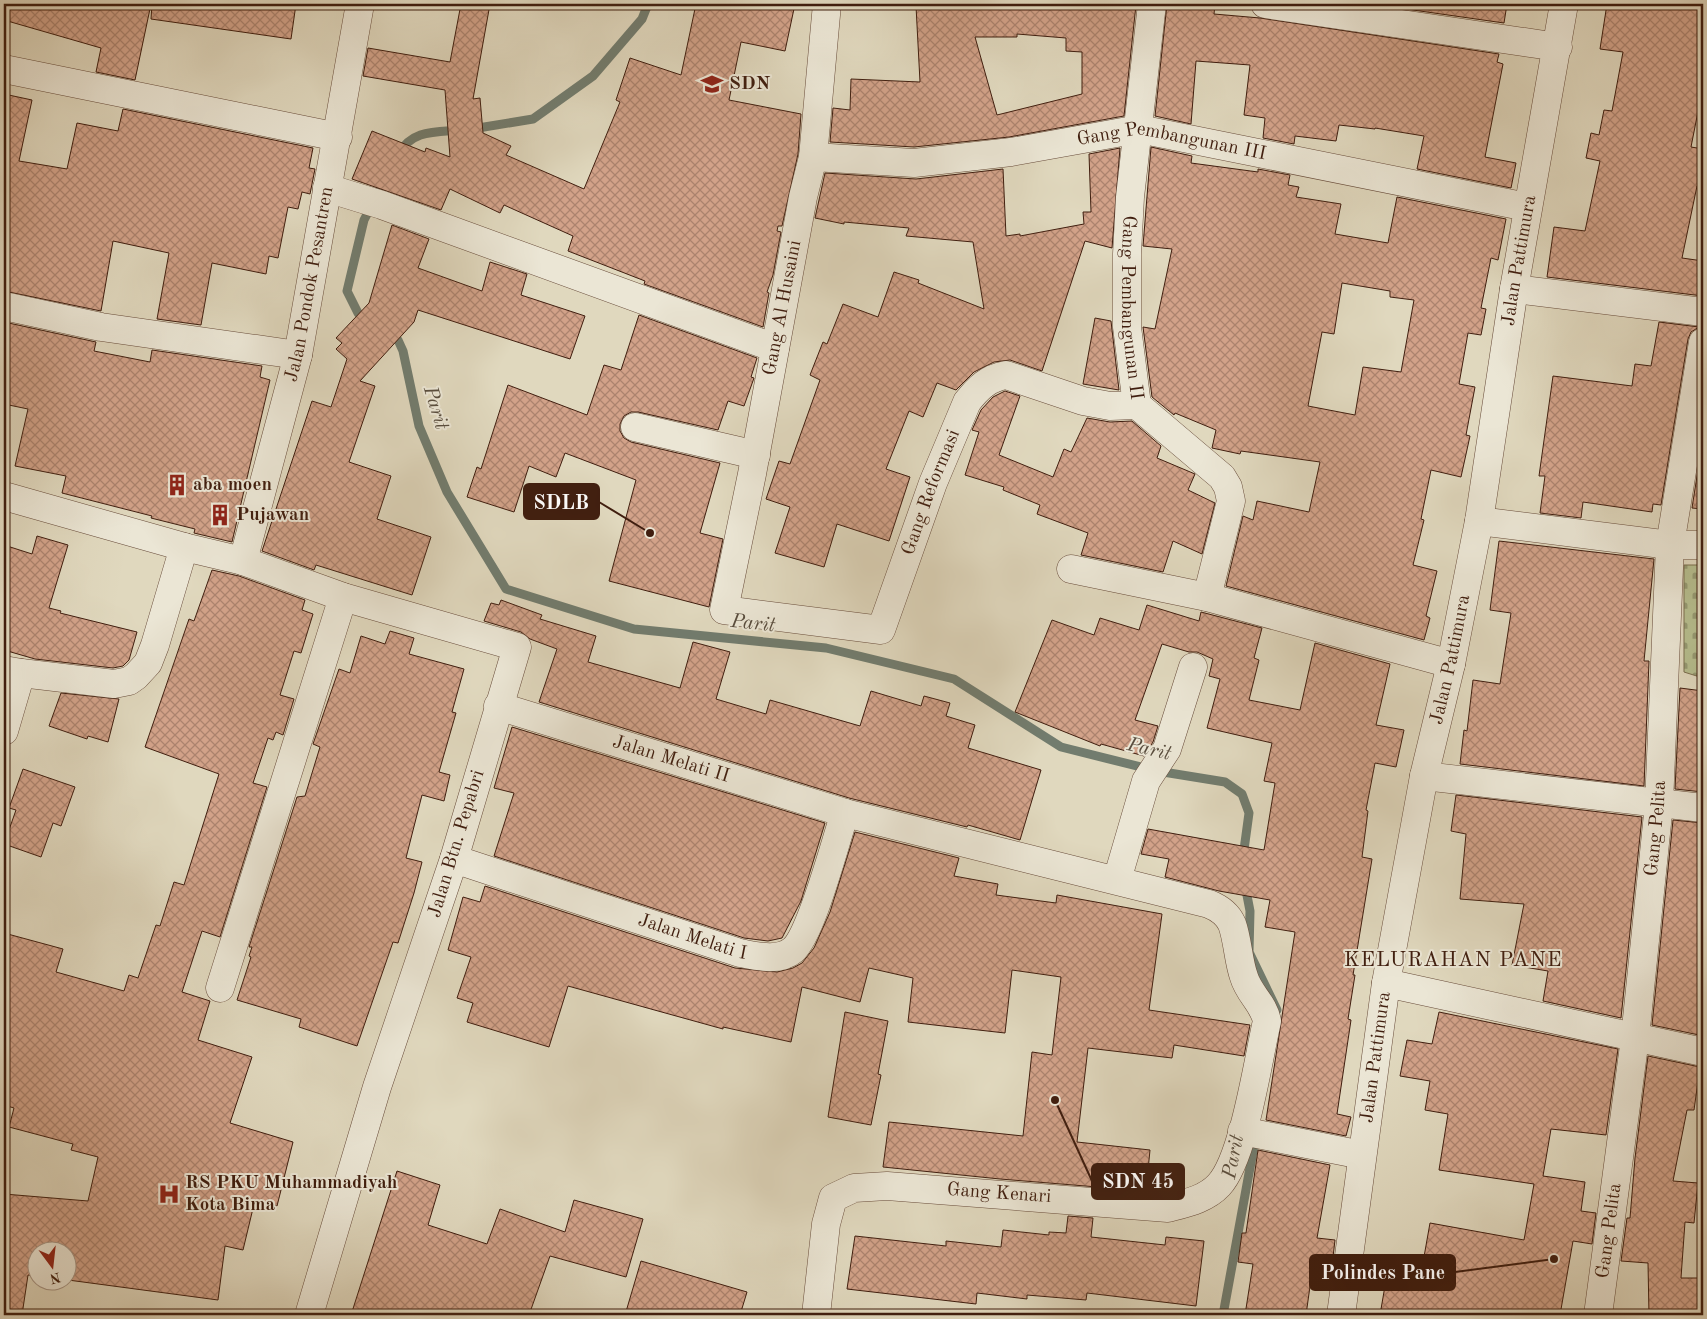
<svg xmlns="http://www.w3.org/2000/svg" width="1707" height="1319" font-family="'Old Standard TT',serif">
<defs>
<pattern id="cemetery-stones" width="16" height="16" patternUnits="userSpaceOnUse" patternTransform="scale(1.25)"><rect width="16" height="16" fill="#b6be8f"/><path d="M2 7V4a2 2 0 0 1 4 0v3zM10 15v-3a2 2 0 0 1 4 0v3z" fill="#959a73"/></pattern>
<pattern id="building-cross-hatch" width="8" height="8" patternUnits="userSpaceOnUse" patternTransform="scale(1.25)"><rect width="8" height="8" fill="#d2a289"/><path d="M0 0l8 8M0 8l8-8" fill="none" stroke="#ac836e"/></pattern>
</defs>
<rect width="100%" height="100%" fill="#e0d8be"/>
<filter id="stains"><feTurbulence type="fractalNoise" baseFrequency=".004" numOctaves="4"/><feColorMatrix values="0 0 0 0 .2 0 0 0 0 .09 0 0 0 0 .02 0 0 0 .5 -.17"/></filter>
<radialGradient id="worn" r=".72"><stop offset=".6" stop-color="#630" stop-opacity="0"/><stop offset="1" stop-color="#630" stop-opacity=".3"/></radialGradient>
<polygon fill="url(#cemetery-stones)" stroke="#7b6e4f" points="1684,565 1703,565 1703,678 1684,672"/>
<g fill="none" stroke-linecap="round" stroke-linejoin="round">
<g stroke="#727c6e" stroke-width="9">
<polyline points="472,129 533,119 593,76 642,19 648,4"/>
<path d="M399,154C411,130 435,132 459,130"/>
<polyline points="366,322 358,313 347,291 364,220 386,178"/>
<polyline points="387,336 398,340 403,351 419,426 447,492 506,589 634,629 826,648 954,679 1061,747 1157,771 1225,782 1242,794 1249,813 1243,857"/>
<polyline points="1245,885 1250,911 1249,952 1277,1010"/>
<polyline points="1223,1315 1256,1135"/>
</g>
</g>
<g fill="url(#building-cross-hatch)" stroke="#401e0f" fill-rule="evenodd">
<polygon points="4,4 151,4 135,80 96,72 101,48 4,20"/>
<polygon points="152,4 296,4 291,39 151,19"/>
<polygon points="461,4 490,4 473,99 480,98 483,133 511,146 506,155 584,189 620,102 616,100 630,58 681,75 696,4 795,4 785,51 741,42 729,100 801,114 798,154 782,226 778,226 777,231 781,232 773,275 767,292 769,293 763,327 644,284 645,281 568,251 573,236 504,205 500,213 450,189 441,210 352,179 372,131 425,152 426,148 450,157 445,90 363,76 368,48 450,62"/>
<path d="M1020,4L1136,5L1124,116L1009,137L914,147L830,142L833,108L850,110L851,79L920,82L916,6ZM1017,34L1066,38V51L1082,52V94L997,115L975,37H1017Z"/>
<polygon points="1167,4 1215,4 1214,14 1260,18 1499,54 1497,62 1503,64 1485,157 1516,163 1511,188 1417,169 1424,136 1375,128 1375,129 1339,125 1336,141 1295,136 1294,144 1263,138 1265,118 1244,115 1250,65 1196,61 1191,124 1155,116"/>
<polygon points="1371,4 1507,4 1504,23"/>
<polygon points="1607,4 1703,4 1703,86 1691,147 1703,149 1703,187 1697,186 1682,258 1703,261 1703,296 1547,277 1554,227 1585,231 1600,161 1586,158 1591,133 1599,135 1604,110 1612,111 1623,52 1600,49"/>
<polygon points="4,94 32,100 19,161 67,169 77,123 118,131 123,109 313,148 309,168 315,169 310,194 302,192 298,209 288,207 278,258 269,256 266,274 212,263 201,325 157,319 169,253 113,241 101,311 4,291"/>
<path d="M1151,147L1192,156L1191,163L1258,172V169L1290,175L1288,185L1299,187L1296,197L1341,204L1335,234L1388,243L1397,197L1506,219L1498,260L1491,258L1481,308L1486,309L1481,335L1468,333L1459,384L1475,387L1466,435L1470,436L1461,477L1431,470L1421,519L1424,520L1413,565L1437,571L1426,616L1430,618L1424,640L1226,586L1243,516L1253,520L1257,501L1309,512L1320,462L1241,451L1240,454L1212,448L1216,430L1175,413L1174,415L1152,397L1143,327L1155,329L1172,249L1143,246ZM1342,283L1390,291V297L1414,300L1401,372L1363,367L1355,415L1308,406L1322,332L1334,334Z"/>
<polygon points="1120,148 1112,248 1085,241 1042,371 1010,360 994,362 974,372 956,390 937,383 923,417 909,411 886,469 910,477 889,541 837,524 824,567 775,553 790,507 766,499 779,461 790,464 820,380 810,375 823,342 827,344 843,304 878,317 894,272 919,280 918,283 984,309 973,242 906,236 909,228 844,222 844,224 815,218 825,173 916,179 1003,169 1006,236 1020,234 1020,236 1084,224 1083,212 1091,212 1089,154"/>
<polygon points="392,225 429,239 418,268 482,291 490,262 527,274 521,295 585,316 570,359 418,310 414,322 360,381 375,386 349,462 391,476 377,519 431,537 412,595 316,565 314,570 262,551 312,401 331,407 347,359 336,349 342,343 336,338 369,303"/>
<polygon points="639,315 757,358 751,377 754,378 744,406 728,401 718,430 638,412 631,412 624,416 620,424 620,431 624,438 631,442 720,463 700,533 723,539 709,607 609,581 636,480 565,453 556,477 529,466 514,512 467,497 477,467 481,469 508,385 587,415 604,365 621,370"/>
<polygon points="1095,318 1111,321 1119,390 1083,384"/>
<polygon points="4,322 96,342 94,351 150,362 152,350 262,366 260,377 270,380 232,542 194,533 195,529 151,518 152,516 62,493 66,476 15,466 28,409 4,404"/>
<polygon points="1659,322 1699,327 1691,332 1688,339 1661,505 1653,504 1652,512 1583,502 1581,518 1540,513 1545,476 1539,476 1553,376 1632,386 1635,364 1651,366"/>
<polygon points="1005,391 1020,396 999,455 1053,477 1064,449 1071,452 1087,418 1110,422 1132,421 1161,446 1157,458 1195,474 1188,490 1215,503 1202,554 1173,541 1163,572 1081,555 1088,533 1037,514 1040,505 1003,490 1004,487 965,475 979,432 972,430 981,410 993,397"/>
<polygon points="1703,438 1703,509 1692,508"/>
<polygon points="37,536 68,545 49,608 61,611 60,613 137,632 129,660 123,666 113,668 35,659 4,650 4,545 32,554"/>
<polygon points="1499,541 1654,559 1644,661 1649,661 1644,786 1460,764 1464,730 1467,731 1473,680 1500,684 1511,613 1490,610"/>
<polygon points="212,570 239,576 305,600 302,610 313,614 301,653 294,651 280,695 294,699 283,735 276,732 273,740 268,738 253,783 267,787 220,937 202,931 182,992 210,1001 198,1040 252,1057 230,1123 293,1142 277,1206 255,1200 243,1250 225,1246 218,1300 68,1280 68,1252 38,1252 38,1276 28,1275 22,1315 4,1315 4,1194 88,1201 98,1157 71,1150 73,1144 9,1127 14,1108 4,1105 4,933 63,949 56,972 124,991 129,975 138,978 156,925 160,926 174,882 184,885 219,774 145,747 189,619 194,621"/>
<polygon points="501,600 542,615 540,619 596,636 588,662 680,688 693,642 730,652 716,699 766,714 770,700 860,726 871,691 921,706 924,696 950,703 946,716 975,725 968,748 1041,770 1020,840 968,825 967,827 849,798 539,702 557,649 530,639 521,632 484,621 491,603 499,605"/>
<polygon points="1147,605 1199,621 1201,612 1262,628 1254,658 1259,660 1249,700 1300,710 1315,643 1390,664 1376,725 1404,730 1396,767 1375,763 1366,810 1368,811 1362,857 1372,859 1353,975 1355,975 1348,1019 1351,1020 1337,1114 1351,1117 1346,1136 1266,1120 1295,932 1265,927 1270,900 1219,891 1165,877 1169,859 1141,854 1148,829 1264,850 1275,783 1264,781 1272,743 1207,728 1220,679 1209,676 1213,659 1197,652 1189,652 1162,644 1135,720 1158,726 1153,742 1144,756 1101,744 1100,746 1015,712 1052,620 1094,635 1100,618 1139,630"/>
<polygon points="390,631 414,638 409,654 464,669 452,712 456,713 439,772 450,775 444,801 422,795 406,858 422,862 414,893 398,943 393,942 357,1046 299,1027 301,1019 237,1000 251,957 249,956 252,947 249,947 297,797 305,796 320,747 313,744 339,669 350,673 361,636 385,644"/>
<polygon points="1680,688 1703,691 1703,792 1675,789"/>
<polygon points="61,693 119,699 108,742 88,736 87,739 49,726"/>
<polygon points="512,727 825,823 801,901 782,938 768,941 744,938 494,856 514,793 494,788"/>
<polygon points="23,769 75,787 61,826 53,823 41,857 4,844 16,810 9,808"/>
<polygon points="1456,795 1642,817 1621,1018 1543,1001 1548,971 1512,965 1524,904 1460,899 1466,834 1451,831"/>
<polygon points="1673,820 1703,823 1703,996 1699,1035 1652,1025"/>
<polygon points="855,832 959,858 954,876 998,884 996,895 1056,903 1057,895 1162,914 1149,1010 1250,1025 1244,1056 1174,1045 1172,1058 1088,1048 1077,1142 1150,1150 1146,1191 1000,1179 883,1167 889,1122 1023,1136 1032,1052 1052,1055 1061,977 1012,970 1005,1033 908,1022 913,978 869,968 860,1002 802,987 791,1042 723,1027 723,1029 568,986 549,1047 467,1022 473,1003 457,998 471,957 448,950 463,897 480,902 485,886 735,968 777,972 793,968 802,963 814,948 830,912"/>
<polygon points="845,1012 888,1021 878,1074 881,1075 871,1125 828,1117"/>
<polygon points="1439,1012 1618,1049 1606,1135 1551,1129 1543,1176 1585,1182 1581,1211 1596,1213 1592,1244 1573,1241 1560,1315 1380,1315 1386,1280 1419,1285 1430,1223 1524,1240 1534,1184 1439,1170 1448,1114 1425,1110 1430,1081 1400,1076 1407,1040 1432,1044"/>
<polygon points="1648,1056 1700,1067 1694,1110 1687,1110 1673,1181 1698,1183 1694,1223 1685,1222 1681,1278 1703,1278 1703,1315 1649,1315 1648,1263 1621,1261 1627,1218 1630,1218 1635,1158"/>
<polygon points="1258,1150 1330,1165 1317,1238 1335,1240 1331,1274 1312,1272 1306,1315 1245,1315 1253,1264 1238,1262 1242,1233 1246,1233"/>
<polygon points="397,1171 440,1185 428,1225 487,1244 500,1209 565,1232 574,1200 643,1219 626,1277 550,1256 529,1315 351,1315"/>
<polygon points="1068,1216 1093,1218 1091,1237 1165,1245 1166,1237 1204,1241 1196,1306 1087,1293 1086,1300 1027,1295 1027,1299 977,1293 976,1304 847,1289 855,1236 946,1246 946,1241 1001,1247 1003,1230 1049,1235 1049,1232 1066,1233"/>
<polygon points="641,1261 747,1292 740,1315 625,1315"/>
</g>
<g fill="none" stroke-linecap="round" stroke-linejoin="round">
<g stroke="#684c3b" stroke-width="29">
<g id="minor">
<path id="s1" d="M827,4L813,157L803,197L752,474L724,610L881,630L933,483L967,402C978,388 988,378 1006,375L1083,401L1110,406L1137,405"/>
<path id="s2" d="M1152,4L1130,197L1127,254V327L1137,405L1222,477L1228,487L1231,501L1207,597"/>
<polyline points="1265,4 1558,47"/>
<polyline points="4,69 338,137"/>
<path id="s3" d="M813,157L914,163L1011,152L1139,129L1527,207"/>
<polyline points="327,188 382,205 775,348"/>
<polyline points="1514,289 1703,312"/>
<polyline points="4,306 101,327 298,355"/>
<polyline points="635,427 756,455"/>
<polyline points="4,496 184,547 243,561 343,597 517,647 454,859 377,1087 309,1315"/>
<polyline points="1479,521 1670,545 1703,545"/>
<path id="s4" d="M243,561L298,355L360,4"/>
<polyline points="1071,569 1207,597 1451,664"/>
<polyline points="4,670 21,673 4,731"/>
<polyline points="21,673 114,684 129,681 136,676 148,663 155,645 184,547"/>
<path id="s5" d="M498,706L845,813L1209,904C1219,908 1227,913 1232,924C1238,941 1238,960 1244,977C1249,994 1264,1004 1267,1021C1258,1060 1244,1158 1219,1185C1206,1199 1187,1203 1168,1208L887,1186L854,1188L833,1198L826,1224L816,1315"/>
<polyline points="1424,776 1703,808"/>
<path id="s6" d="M454,859L740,953C756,956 779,962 793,950C812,933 835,842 845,813"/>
<polyline points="1117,880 1146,781 1167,749 1193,667"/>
<polyline points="1386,983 1703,1052"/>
<polyline points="220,988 343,597"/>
<polyline points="1242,1131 1362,1155"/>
<path id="s7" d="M1598,1315L1635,1038L1659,804L1670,545L1703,342"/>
</g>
</g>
<g stroke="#684c3b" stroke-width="29">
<g id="tertiary">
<path id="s8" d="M1341,1315L1386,983L1424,776L1451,664L1479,521L1514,289L1564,4"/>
</g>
</g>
<use href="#minor" stroke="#ebe6d5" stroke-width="28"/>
<use href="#tertiary" stroke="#ebe6d5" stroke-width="28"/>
</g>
<defs>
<g id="school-bare" transform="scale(1.725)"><path d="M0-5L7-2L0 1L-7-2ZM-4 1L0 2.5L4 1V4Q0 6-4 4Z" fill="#8f2418" stroke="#ebe6d5" stroke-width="2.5" paint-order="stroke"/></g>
<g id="building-bare" transform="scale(1.725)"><path d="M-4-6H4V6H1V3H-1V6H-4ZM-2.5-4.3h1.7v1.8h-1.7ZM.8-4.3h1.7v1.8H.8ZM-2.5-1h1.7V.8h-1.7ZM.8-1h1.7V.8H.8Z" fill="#8f2418" stroke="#ebe6d5" stroke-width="2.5" paint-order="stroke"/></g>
<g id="hospital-bare" transform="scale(1.725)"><path d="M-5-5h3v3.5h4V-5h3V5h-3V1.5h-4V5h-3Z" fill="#8f2418" stroke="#ebe6d5" stroke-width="2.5" paint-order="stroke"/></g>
</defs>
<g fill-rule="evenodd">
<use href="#school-bare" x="712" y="84"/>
<use href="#building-bare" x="177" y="485"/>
<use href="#building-bare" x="220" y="515"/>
<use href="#hospital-bare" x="169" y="1194"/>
</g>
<g text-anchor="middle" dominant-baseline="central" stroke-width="4" stroke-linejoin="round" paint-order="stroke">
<g font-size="19" font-weight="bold" fill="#401e0f" stroke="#ebe6d5" text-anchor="start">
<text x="729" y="84">SDN</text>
<text x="193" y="485">aba moen</text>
<text x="236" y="515">Pujawan</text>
<text x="185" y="1183">RS PKU Muhammadiyah<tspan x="185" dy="22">Kota Bima</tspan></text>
</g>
<g font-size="19" fill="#401e0f" stroke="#ebe6d5">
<text stroke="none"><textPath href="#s3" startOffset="362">Gang Pembangunan III</textPath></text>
<text stroke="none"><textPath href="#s8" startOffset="1070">Jalan Pattimura</textPath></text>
<text stroke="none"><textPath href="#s4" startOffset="285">Jalan Pondok Pesantren</textPath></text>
<text stroke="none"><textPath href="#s2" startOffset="305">Gang Pembangunan II</textPath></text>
<text transform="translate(783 308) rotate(-79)">Gang Al Husaini</text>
<text stroke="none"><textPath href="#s1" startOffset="920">Gang Reformasi</textPath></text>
<text stroke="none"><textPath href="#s8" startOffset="665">Jalan Pattimura</textPath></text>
<text stroke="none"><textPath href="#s5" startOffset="181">Jalan Melati II</textPath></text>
<text stroke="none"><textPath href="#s7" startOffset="490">Gang Pelita</textPath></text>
<text transform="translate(457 844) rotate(-73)">Jalan Btn. Pepabri</text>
<text stroke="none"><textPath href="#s6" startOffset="251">Jalan Melati I</textPath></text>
<text stroke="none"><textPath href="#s8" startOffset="260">Jalan Pattimura</textPath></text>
<text transform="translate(999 1194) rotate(4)">Gang Kenari</text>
<text stroke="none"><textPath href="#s7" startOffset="85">Gang Pelita</textPath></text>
</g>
<g font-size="20" font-style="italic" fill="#594d3e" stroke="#ebe6d5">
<text transform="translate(435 408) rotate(73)">Parit</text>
<text transform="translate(753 624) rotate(6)">Parit</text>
<text transform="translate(1149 750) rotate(13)">Parit</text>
<text transform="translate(1234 1157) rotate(-79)">Parit</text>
</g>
<g font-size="21" letter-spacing="1" fill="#401e0f" stroke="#ebe6d5">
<text x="1453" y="960">KELURAHAN PANE</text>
</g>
</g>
<path fill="none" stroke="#401e0f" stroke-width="2" d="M650 533L599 502M1055 1100L1092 1181M1554 1259L1455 1272"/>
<g fill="#401e0f" stroke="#ebe6d5" stroke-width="2">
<circle cx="650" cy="533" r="5"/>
<circle cx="1055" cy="1100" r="5"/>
<circle cx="1554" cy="1259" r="5"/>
</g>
<g fill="#401e0f" stroke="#401e0f" stroke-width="2">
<rect x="524" y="484" width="75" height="35" rx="5"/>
<rect x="1092" y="1164" width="92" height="35" rx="5"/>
<rect x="1310" y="1255" width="145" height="35" rx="5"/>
</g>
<g font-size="20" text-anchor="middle" font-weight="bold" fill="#fff">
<text x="561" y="509">SDLB</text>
<text x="1138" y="1188">SDN 45</text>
<text x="1383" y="1279">Polindes Pane</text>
</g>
<rect width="1707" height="1319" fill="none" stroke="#e0d8be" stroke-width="20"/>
<rect x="5" y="5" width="1697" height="1309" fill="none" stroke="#401e0f" stroke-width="2.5"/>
<rect x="10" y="10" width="1687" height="1299" fill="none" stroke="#401e0f"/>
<g transform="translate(52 1266) rotate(165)"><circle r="24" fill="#ebe6d5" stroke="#a79686"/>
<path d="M0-4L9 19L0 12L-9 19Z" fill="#8f2418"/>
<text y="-8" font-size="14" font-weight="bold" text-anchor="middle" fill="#401e0f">N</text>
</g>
<rect width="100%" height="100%" filter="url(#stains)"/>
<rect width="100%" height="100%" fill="url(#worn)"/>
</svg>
